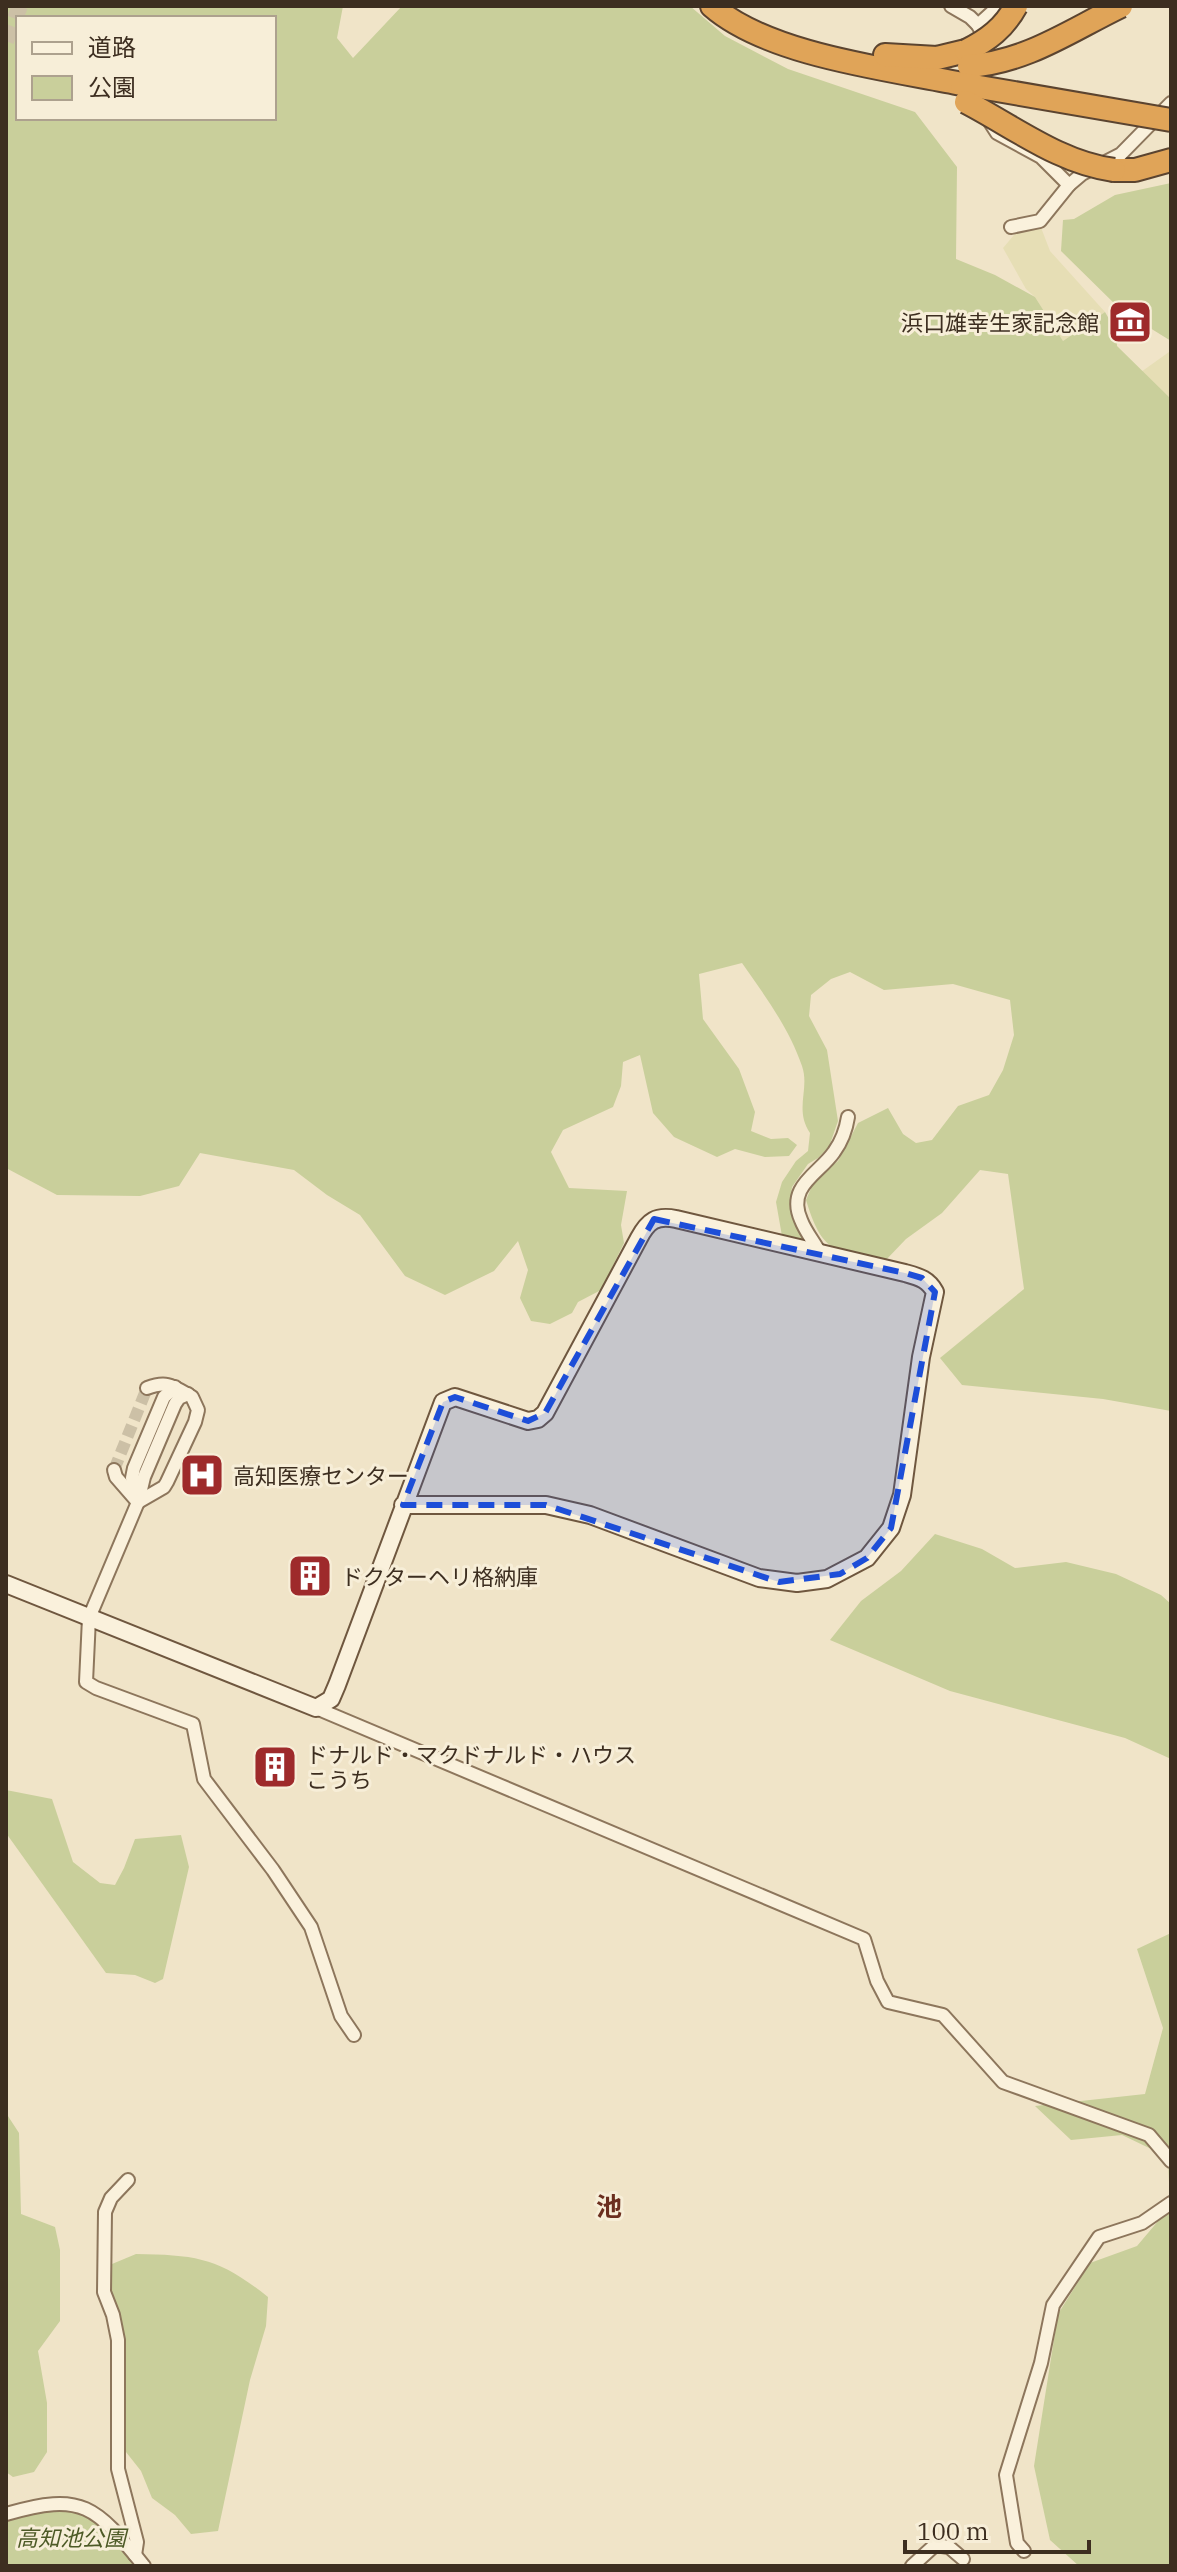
<svg xmlns="http://www.w3.org/2000/svg" width="1177" height="2572" font-family="'IBM Plex Serif','Noto Sans JP',serif">
<rect width="100%" height="100%" fill="#f0e4c8"/>
<g fill="#e6deb5">
<polygon points="1040,225 1050,251 1105,312 1063,341 1035,297 1026,289 1003,248 1019,229"/>
<polygon points="1171,346 1171,399 1141,372 1169,352"/>
</g>
<g fill="#c9cf9b" fill-rule="evenodd">
<path d="M6,6H343L337,38L353,58L402,6H690L725,36L788,69L915,112L957,167L956,259L995,275L1035,297L1063,341L1105,312L1116,331L1117,346L1171,399V1411L1103,1399L962,1385L940,1358L1024,1289L1008,1174L980,1170L942,1213L906,1239L884,1262C834,1251 822,1253 806,1200L815,1179L838,1161L858,1123L888,1108L903,1134L916,1143L932,1140L958,1106L989,1095L1003,1070L1014,1035L1010,1000L953,984L884,990L850,972L831,979L811,995L809,1016L827,1050L838,1121L829,1147L818,1158L808,1164L792,1187L790,1204L805,1241L782,1236L776,1202L782,1182L796,1161L808,1151L810,1133C794,1109 810,1089 802,1066C789,1028 765,996 742,963L699,974L703,1019L739,1069L755,1112L751,1131L771,1139L788,1138L797,1145L789,1156L765,1157L735,1149L717,1157L674,1137L653,1113L640,1055L623,1062L621,1086L613,1107L563,1130L551,1152L569,1188L627,1191L621,1225L624,1243L601,1290L578,1302L572,1313L550,1324L531,1321L520,1298L528,1270L518,1241L494,1271L445,1295L405,1276L360,1215L327,1195L294,1170L200,1153L179,1186L140,1196L57,1195L6,1168ZM18,18H274V118H18Z"/>
<polygon points="1171,183 1171,341 1121,310 1061,251 1063,220 1074,219 1115,195"/>
<polygon points="935,1534 982,1549 1015,1568 1066,1562 1116,1574 1161,1595 1171,1604 1171,1759 1125,1738 950,1691 830,1640 861,1601 901,1571"/>
<polygon points="6,1790 52,1799 73,1862 100,1883 115,1885 124,1868 135,1839 181,1835 189,1867 163,1979 155,1983 135,1975 106,1973 6,1833"/>
<polygon points="1171,1933 1171,2566 1079,2566 1050,2540 1034,2466 1058,2314 1090,2263 1137,2246 1170,2207 1168,2157 1122,2135 1071,2140 1035,2106 1145,2094 1163,2028 1137,1949"/>
<polygon points="6,2113 19,2133 21,2214 55,2227 60,2250 60,2321 38,2351 47,2403 47,2452 34,2472 13,2477 6,2472"/>
<path d="M136,2254C198,2255 219,2258 268,2297L266,2326L250,2380L218,2531L191,2534L175,2515L152,2498L141,2471L126,2452L120,2406L126,2355L121,2330L107,2290L112,2264Z"/>
<polygon points="63,2508 85,2511 116,2540 136,2566 6,2566 6,2521 36,2512"/>
</g>
<g fill="none" stroke-linecap="round" stroke-linejoin="round">
<polyline stroke="#ccc0a6" stroke-width="12" stroke-dasharray="12 6" stroke-linecap="butt" points="114,1470 147,1388"/>
<polyline stroke="#ccc0a6" stroke-width="16" stroke-dasharray="16 8" stroke-linecap="butt" points="6,41 20,6"/>
<g stroke="#8d765c" stroke-width="16">
<g id="street">
<polyline points="951,6 970,17 978,25"/>
<polyline points="987,43 978,25 999,6"/>
<polyline points="988,119 997,133 1041,157 1069,185 1040,221 1011,227"/>
<polyline points="1069,185 1082,174 1121,154 1171,103"/>
<path d="M820,1253C814,1242 805,1231 801,1220C786,1186 819,1174 834,1152C842,1141 846,1130 848,1117"/>
<polyline points="188,1394 179,1398 175,1404 144,1477 138,1502 89,1618 86,1682 96,1688 193,1724 204,1779 273,1870 311,1927 341,2016 354,2035"/>
<polyline points="114,1470 116,1477 136,1500"/>
<polyline points="137,1499 132,1478 134,1468 164,1397 175,1387"/>
<path d="M138,1502L164,1487L167,1482L195,1422L198,1410L192,1397C174,1387 168,1380 147,1388"/>
<polyline points="316,1708 864,1939 877,1981 888,2002 943,2015 1003,2082 1149,2135 1171,2161"/>
<polyline points="128,2180 111,2198 105,2212 104,2292 113,2315 118,2340 118,2469 137,2542 135,2555"/>
<path d="M6,2514C84,2491 96,2507 144,2566"/>
<polyline points="1024,2551 1017,2543 1006,2475 1041,2363 1053,2305 1099,2237 1142,2223 1171,2203"/>
<polyline points="912,2566 935,2545 949,2547 963,2559"/>
</g>
</g>
<g stroke="#6f573f" stroke-width="20">
<path id="secondary" d="M6,1584L316,1708L331,1699L337,1685L443,1402L455,1397L528,1421L538,1419L545,1413L639,1238C648,1221 656,1215 676,1219L905,1273C919,1277 928,1279 935,1292L921,1357L902,1495L891,1528L867,1558L827,1579L797,1583L759,1578L590,1515L546,1505H403"/>
</g>
<g stroke="#5b4430" stroke-width="26">
<g id="highway">
<path d="M712,6C768,55 888,69 962,84"/>
<polyline points="885,55 937,58 966,51"/>
<polyline points="1114,170 1135,170 1171,160"/>
</g>
</g>
<use href="#street" stroke="#faf1dc" stroke-width="12"/>
<use href="#secondary" stroke="#faf1dc" stroke-width="16"/>
<use href="#highway" stroke="#e0a458" stroke-width="22"/>
<g stroke="#5b4430" stroke-width="26" stroke-linecap="butt">
<g id="highway-bridge">
<path d="M966,51C988,40 1004,28 1016,6"/>
<path d="M969,66C1027,62 1071,30 1121,6"/>
<polyline points="962,84 1171,120"/>
<path d="M966,102C1014,127 1060,163 1114,170"/>
</g>
</g>
<use href="#highway-bridge" stroke="#e0a458" stroke-width="22"/>
</g>
<path fill="#1d4ed8" fill-opacity="0.2" stroke="#1d4ed8" stroke-width="6" stroke-dasharray="16 10" stroke-linejoin="round" d="M654,1219L905,1273L922,1278L935,1292L891,1528L867,1558L840,1574L779,1582L546,1505H403L443,1402L455,1397L528,1421L545,1413Z"/>
<defs>
<g id="museum-square" transform="scale(2.3)"><rect x="-9" y="-9" width="18" height="18" rx="4" fill="#9e2a2b" stroke="#f7eed8"/><path d="M0-6L6-3V-2H-6V-3ZM-5-1h2V3h-2ZM-1-1h2V3h-2ZM3-1h2V3H3ZM-6 4H6V6H-6Z" fill="#fff"/></g>
<g id="hospital-square" transform="scale(2.3)"><rect x="-9" y="-9" width="18" height="18" rx="4" fill="#9e2a2b" stroke="#f7eed8"/><path d="M-5-5h3v3.5h4V-5h3V5h-3V1.5h-4V5h-3Z" fill="#fff"/></g>
<g id="building-square" transform="scale(2.3)"><rect x="-9" y="-9" width="18" height="18" rx="4" fill="#9e2a2b" stroke="#f7eed8"/><path d="M-4-6H4V6H1V3H-1V6H-4ZM-2.5-4.3h1.7v1.8h-1.7ZM.8-4.3h1.7v1.8H.8ZM-2.5-1h1.7V.8h-1.7ZM.8-1h1.7V.8H.8Z" fill="#fff"/></g>
</defs>
<g fill-rule="evenodd">
<use href="#museum-square" x="1130" y="322"/>
<use href="#hospital-square" x="202" y="1475"/>
<use href="#building-square" x="310" y="1576"/>
<use href="#building-square" x="275" y="1767"/>
</g>
<g text-anchor="middle" dominant-baseline="central" stroke-width="6" stroke-linejoin="round" paint-order="stroke">
<g font-size="22" fill="#3d2e20" stroke="#f7eed8" text-anchor="start">
<text x="1099" y="322" text-anchor="end">浜口雄幸生家記念館</text>
<text x="233" y="1475">高知医療センター</text>
<text x="341" y="1576">ドクターヘリ格納庫</text>
<text x="306" y="1754">ドナルド・マクドナルド・ハウス<tspan x="306" dy="25">こうち</tspan></text>
</g>
<g font-size="22" font-style="italic" fill="#4d5a26" stroke="#f7eed8">
<text x="71" y="2537">高知池公園</text>
</g>
<g font-size="26" font-weight="bold" fill="#6b2e1e" stroke="#f7eed8">
<text x="609" y="2206">池</text>
</g>
</g>
<rect width="1177" height="2572" fill="none" stroke="#3d2e20" stroke-width="16"/>
<rect x="16" y="16" width="260" height="104" fill="#f7eed8" stroke="#ada18e" stroke-width="2"/>
<rect x="32" y="42" width="40" height="12" fill="#faf1dc" stroke="#ada18e" stroke-width="2"/>
<text x="88" y="56" font-size="24" fill="#3d2e20">道路</text>
<rect x="32" y="76" width="40" height="24" fill="#c9cf9b" stroke="#ada18e" stroke-width="2"/>
<text x="88" y="96" font-size="24" fill="#3d2e20">公園</text>
<path d="M905 2540v12h184v-12" fill="none" stroke="#3d2e20" stroke-width="4"/>
<text x="917" y="2540" font-size="24" fill="#3d2e20" stroke="#f7eed8" stroke-width="6" paint-order="stroke">100 m</text>
</svg>
